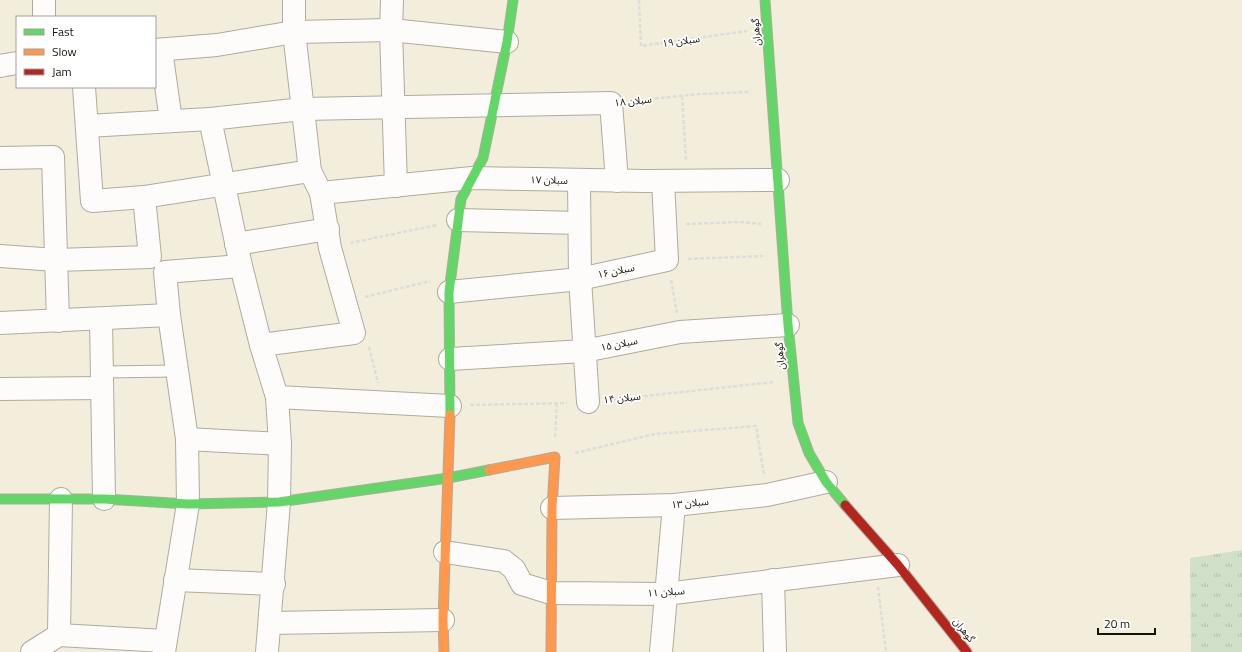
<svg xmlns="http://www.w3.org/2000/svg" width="1242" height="652" font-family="'Titillium Web','Noto Sans Arabic',sans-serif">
<defs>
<pattern id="grass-tufts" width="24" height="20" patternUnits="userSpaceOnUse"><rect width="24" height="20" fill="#d0e0c9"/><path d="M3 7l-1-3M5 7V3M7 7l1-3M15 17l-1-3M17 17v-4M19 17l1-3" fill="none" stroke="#b2bfab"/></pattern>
</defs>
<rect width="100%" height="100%" fill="#f3eedc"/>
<polygon fill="url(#grass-tufts)" points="1242,550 1242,652 1191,652 1190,558"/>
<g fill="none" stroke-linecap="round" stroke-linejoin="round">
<g stroke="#afab9d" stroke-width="13">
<polyline id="lane" points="102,372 177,371"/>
</g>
<g stroke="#afab9d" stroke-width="24">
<g id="street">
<polyline points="44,0 44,17"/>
<polyline points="392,0 391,30 396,186"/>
<polyline points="155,50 217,45 294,32 391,30 507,42"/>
<polyline points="161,50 171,121"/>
<polyline points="0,66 17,63"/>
<polyline points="84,87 92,201 144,197 310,171"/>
<polyline points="210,119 241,266 261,345 277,397 280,444 279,502 267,652"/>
<polyline points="87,126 210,119 303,109 611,103 617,181"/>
<polyline points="0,158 53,157 58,321"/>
<polyline points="579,180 580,279 588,402"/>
<polyline points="321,193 472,178 645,181 778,180"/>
<polyline points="458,220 579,223"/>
<polyline points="236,244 328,229"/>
<polyline points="0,256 56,260 150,257 144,197"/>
<polyline points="449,292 580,279 667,260 663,181"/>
<polyline points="101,319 104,499"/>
<polyline points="0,323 169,315"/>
<polyline points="261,345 354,333 330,248 321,193 310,171 294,32 294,0"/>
<polyline points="450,359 584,351 680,332 788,325"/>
<polyline points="0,389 102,388"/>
<polyline points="277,397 450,406"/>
<polyline points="187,439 280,444"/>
<polyline points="552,508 674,505 767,495 826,482"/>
<polyline points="445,552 504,561 514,569 522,584 551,593 666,594 898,565"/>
<polyline points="175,580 274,584"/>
<polyline points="773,580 775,652"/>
<polyline points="270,623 443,620"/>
<polyline points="59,635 61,499"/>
<polyline points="32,652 59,635 165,641"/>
<polyline points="164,652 188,504 187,439 169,315 165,272 241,266"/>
<polyline points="661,652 674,505"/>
</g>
</g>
<g stroke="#afab9d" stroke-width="11">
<g id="fast">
<polyline points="765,0 788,325 798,423 809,453 826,482 845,505"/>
<polyline points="450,415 449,292 461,199 483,158 507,42 513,0"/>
<polyline points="0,499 104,499 188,504 279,502 448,478 489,470"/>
</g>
</g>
<g stroke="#afab9d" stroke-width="11">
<g id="slow">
<polyline points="489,470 555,457 552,508 551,652"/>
<polyline points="444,652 443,620 450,415"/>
</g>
</g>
<g stroke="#afab9d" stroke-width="11">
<polyline id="jam" points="845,505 898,565 967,652"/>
</g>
<g stroke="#dfddd7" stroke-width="2.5" stroke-dasharray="4 2" stroke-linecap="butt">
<polyline points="639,0 641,46 747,31"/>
<polyline points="682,96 686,160"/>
<polyline points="631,101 699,94 751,92"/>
<polyline points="686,224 742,222 761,224"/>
<polyline points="350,243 437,225"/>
<polyline points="688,259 763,256"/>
<polyline points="671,280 677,313"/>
<polyline points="365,297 430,281"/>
<polyline points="369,347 378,383"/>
<polyline points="608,400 774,382"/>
<polyline points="470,405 567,403"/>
<polyline points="555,437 557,403"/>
<polyline points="575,453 655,434 756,426 764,475"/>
<polyline points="878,587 886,652"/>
</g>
<use href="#lane" stroke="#fdfcfa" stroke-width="11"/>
<use href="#street" stroke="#fdfcfa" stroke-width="22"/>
<use href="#fast" stroke="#63d668" stroke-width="9"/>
<use href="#slow" stroke="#ff974d" stroke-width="9"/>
<use href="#jam" stroke="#b3261e" stroke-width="9"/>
</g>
<g text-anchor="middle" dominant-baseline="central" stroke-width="3.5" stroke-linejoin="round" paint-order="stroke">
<g font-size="10" fill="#151207" stroke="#fff">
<text transform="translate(756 32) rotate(-94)">گوهران</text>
<text transform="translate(681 41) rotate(-8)">سبلان ۱۹</text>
<text transform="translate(633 101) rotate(-6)">سبلان ۱۸</text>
<text transform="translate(549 180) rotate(1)">سبلان ۱۷</text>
<text transform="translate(616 271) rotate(-12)">سبلان ۱۶</text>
<text transform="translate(619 344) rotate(-11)">سبلان ۱۵</text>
<text transform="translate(780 356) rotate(-95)">گوهران</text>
<text transform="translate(622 398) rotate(-6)">سبلان ۱۴</text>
<text transform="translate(690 503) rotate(-5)">سبلان ۱۳</text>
<text transform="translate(666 592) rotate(-4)">سبلان ۱۱</text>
<text transform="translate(964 630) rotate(52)">گوهران</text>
</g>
</g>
<rect x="16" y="16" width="140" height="72" fill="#ffffff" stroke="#a1a09c"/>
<rect x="24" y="29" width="20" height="6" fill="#63d668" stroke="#a1a09c"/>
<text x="52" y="36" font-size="12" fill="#151207">Fast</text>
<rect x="24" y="49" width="20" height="6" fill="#ff974d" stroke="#a1a09c"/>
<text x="52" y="56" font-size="12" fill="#151207">Slow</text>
<rect x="24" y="69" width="20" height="6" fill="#b3261e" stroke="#a1a09c"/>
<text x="52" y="76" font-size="12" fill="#151207">Jam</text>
<path d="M1098 628v6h57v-6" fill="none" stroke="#151207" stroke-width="2"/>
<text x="1104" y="628" font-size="12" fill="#151207" stroke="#ffffff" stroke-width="3" paint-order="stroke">20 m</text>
</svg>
